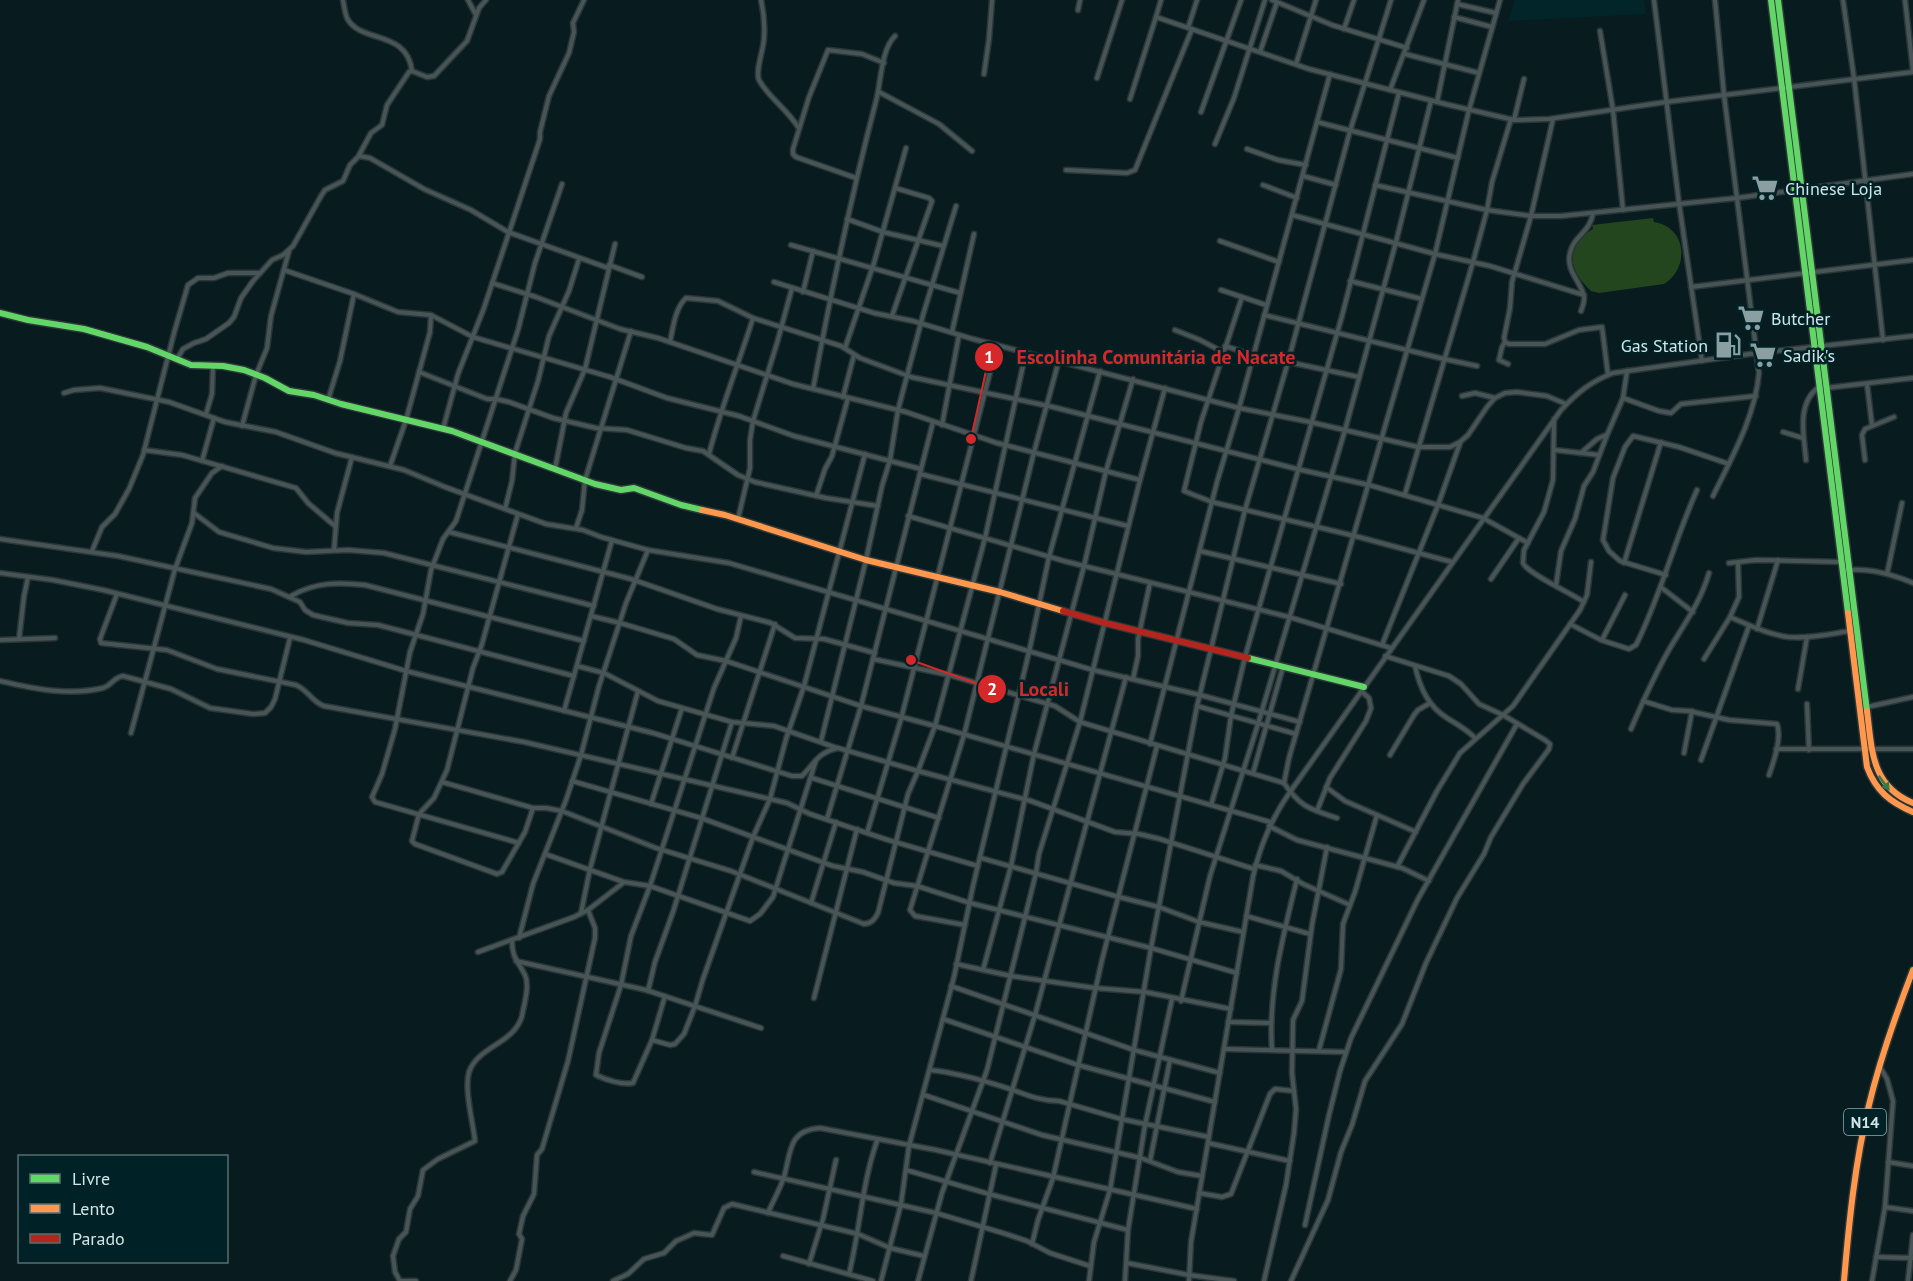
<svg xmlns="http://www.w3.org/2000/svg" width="1913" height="1281" font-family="'PT Sans',sans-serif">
<rect width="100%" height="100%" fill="#081b1e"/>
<polygon fill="#022529" points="1515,0 1644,0 1646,14 1508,21"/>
<path fill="#23461f" d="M1653,218L1654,222C1687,227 1690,268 1664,284L1599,293L1591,291C1569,270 1563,247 1593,229L1592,225Z"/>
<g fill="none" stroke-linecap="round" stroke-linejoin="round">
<g stroke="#2b3638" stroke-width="7">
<g id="street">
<path d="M343,0C344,6 345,13 347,18C360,44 407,29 412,71"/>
<polyline points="468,0 476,15"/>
<path d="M761,0C764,13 765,24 764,38C764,48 755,71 759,80C769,98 787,109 798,127"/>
<polyline points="1161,0 1156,17 1309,69 1445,104 1514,120 1549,119 1666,102 1913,72"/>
<polyline points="1272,0 1332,25 1407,48"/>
<polyline points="1654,0 1679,203 1702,361"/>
<polyline points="1843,0 1854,78 1883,340"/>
<polyline points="1905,0 1913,71"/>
<polyline points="1457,4 1496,13"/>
<polyline points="1078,10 1080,0"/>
<polyline points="1454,17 1492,27"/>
<polyline points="1188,28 1197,0"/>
<polyline points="1344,29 1354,0"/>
<polyline points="1600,31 1613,110 1623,210"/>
<polyline points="1260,52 1277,2"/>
<polyline points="1405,54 1479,73"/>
<polyline points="1296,64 1316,0"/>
<polyline points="984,74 989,39 992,0"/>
<polyline points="1097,78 1122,0"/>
<polyline points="1390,90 1424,0"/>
<polyline points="879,92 939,124 972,151"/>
<polyline points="1130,99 1156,17"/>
<polyline points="1437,102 1458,0"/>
<polyline points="1201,112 1241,0"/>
<polyline points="1514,120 1524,79"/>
<polyline points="1317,122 1458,158"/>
<polyline points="1215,144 1234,98 1265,0"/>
<polyline points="1247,149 1278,160 1306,165"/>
<polyline points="359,156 370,158 424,189 471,210 508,232 608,268"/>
<polyline points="1066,170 1127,173 1135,170 1192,29"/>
<polyline points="1303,176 1336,185"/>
<polyline points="856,178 796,157 793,154 793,149 809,97 828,50 862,54 884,63"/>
<polyline points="1263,185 1297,198"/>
<polyline points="1375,185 1487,210 1531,216 1561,216 1737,198 1913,174"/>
<polyline points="1292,215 1435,254 1490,266 1584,295"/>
<polyline points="847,219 883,232 943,246"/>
<polyline points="1220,241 1279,262"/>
<polyline points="791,245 960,293"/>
<polyline points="609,265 642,277"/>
<polyline points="284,270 354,294 398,312 431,315 473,337 610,377 667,398 739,416 794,436 921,469"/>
<polyline points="1350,281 1422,299"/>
<polyline points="774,282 874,313 913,321 973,339 1239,408 1310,422 1418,447 1450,447 1460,442 1468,435 1487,407 1495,398 1505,393 1517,392 1547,396 1566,404"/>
<polyline points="492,283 536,297 620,329 658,338 793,384 906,412 997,443 1140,480"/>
<polyline points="1691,287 1913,260"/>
<polyline points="1221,290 1266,305"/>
<polyline points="803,292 813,251"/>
<polyline points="1242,297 1201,422 1184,491 1212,502 1355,536 1452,562"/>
<path d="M1581,311C1583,306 1586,298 1583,293C1578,279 1566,269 1570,253C1574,235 1590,233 1593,213"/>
<polyline points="1264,315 1444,359 1477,366"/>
<polyline points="892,316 932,201 929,198 895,188"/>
<polyline points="1175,330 1200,340 1223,352"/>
<polyline points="952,332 974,234"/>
<path d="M670,342C673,328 675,308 686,298L718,301L753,318L841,346L860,358L911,377L1053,407L1297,469L1369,485L1483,518L1528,543"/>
<polyline points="1505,342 1509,344 1545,344 1579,330 1602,327 1608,375"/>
<polyline points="1225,346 1253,355"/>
<polyline points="845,348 874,263 906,148"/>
<polyline points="177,359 183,349 194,343 206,339 229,323 234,317 241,298 253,281 272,260 283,255 293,246 321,196 325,190 343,181 350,165 358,157 371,133 382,125 387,105 409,72 412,71 427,77 434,76 467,41 479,8 486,0"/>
<polyline points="1288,362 1359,377"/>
<polyline points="1508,364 1499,360 1502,347 1505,342 1504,338 1510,308 1512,282 1531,216 1553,119"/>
<polyline points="419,372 487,399 496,399 509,402 553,418 596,428 627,430 686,448 703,451 738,475 755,482 826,498 878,506"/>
<polyline points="1867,384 1872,425"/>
<polyline points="1826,388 1913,378"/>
<path d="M813,389C831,292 851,197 876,101C881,83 881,49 895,36"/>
<polyline points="64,393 74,390 100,388 169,402 225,422 276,432 335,453 404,470 445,487 546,524 583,530 601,537 648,550 729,563 1093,670 1200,695 1300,722"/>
<polyline points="1462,396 1475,393 1495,398"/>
<polyline points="843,397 854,355"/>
<polyline points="1623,398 1659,411 1671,413 1681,404 1756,396"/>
<polyline points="328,400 340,361 354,294"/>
<polyline points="206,414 212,394 213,366"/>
<path d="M1554,419L1553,480L1544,512L1524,550L1523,563C1528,574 1571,593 1584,602"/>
<polyline points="942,425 959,335"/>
<polyline points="242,426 256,375 267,348 271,316 289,251"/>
<polyline points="443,429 458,374 484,308 540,139 540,132 549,96 569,53 574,32 573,23 584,0"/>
<polyline points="1783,432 1803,438"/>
<polyline points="144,450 182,455 296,488 308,503 335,526"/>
<polyline points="1555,450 1599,455"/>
<polyline points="1581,453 1597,439 1606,435"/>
<path d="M709,454C721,407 739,363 753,318"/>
<path d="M1806,460C1804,436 1796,403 1819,387"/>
<polyline points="1865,460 1862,435 1865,429 1894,417"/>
<polyline points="202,461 214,418"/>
<polyline points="390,466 406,420 430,332 431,315"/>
<polyline points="555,469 566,413 585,369 615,244"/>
<polyline points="920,474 1128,526"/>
<polyline points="1405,494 1473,262 1487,210 1492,182 1511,119"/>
<polyline points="816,496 825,469 832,456 848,398"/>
<path d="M1713,496C1732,457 1755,417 1759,373L1724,95L1715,0"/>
<polyline points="505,509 512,481 515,453 538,381 549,336 569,291 579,259"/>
<polyline points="194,513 219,532 273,548 306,552 348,550 384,553 594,606"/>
<polyline points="518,514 482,644 473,668 447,770 434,798 419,814 412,841 415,844 497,874 502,872 525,832 533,808"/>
<polyline points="908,516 1064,561 1289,617 1391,648"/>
<polyline points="738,519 750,468 750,440 753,421 777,343 792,288"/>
<polyline points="576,528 582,510 585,480 631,331"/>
<polyline points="449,532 631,579 717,609 771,623 795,638 824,639 875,653"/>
<polyline points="0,539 118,556 271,589 300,602 305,610 313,615 348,623 378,625 574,676"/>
<polyline points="334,550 337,513 352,457"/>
<polyline points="92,551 102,527 115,514 129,489 143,455 174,333 188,285 198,278 214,278 228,273 260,273"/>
<polyline points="1200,551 1341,584"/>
<polyline points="1624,563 1661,442"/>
<polyline points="1729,563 1756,560 1842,562"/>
<path d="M1842,571C1865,567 1891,574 1913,583"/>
<path d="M0,573L53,580L103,590L304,640L406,671L653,733L792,776H802C816,762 817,753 838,748L918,771L935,726L1270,822"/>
<polyline points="1887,574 1902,503"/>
<polyline points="1666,575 1620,561 1609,551 1603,540 1613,478 1625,447 1633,436 1679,447 1729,464"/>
<polyline points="1491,579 1519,538"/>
<polyline points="1556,585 1561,551 1575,519 1584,486 1593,472 1607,435 1623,398 1627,371"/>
<polyline points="1662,588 1693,612"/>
<path d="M117,594L100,639L101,643L167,650L217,669L296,685C308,690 312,702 324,706L524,742L787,803L810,814L888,840L978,866"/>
<path d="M291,596C315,582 339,582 365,585L584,641"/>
<polyline points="591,616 620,623 674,639 697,655 726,661 861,706 935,726 985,538 1026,352"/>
<path d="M1730,617C1749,625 1767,634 1788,637C1808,639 1830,634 1850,631"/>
<path d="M1570,624L1601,640L1629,649L1636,645C1661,595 1674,541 1697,490"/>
<polyline points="1757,629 1778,560"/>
<polyline points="19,639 24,596 28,577"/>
<polyline points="0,640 55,638"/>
<polyline points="1602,640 1625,595"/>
<polyline points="1382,645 1438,505 1460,443"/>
<path d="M873,659L949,675L1055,706L1080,722L1284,783C1300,807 1310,809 1337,818"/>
<polyline points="1704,659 1730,617 1739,597 1738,562"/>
<polyline points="577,666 604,673 658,701 732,722 774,726 837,748"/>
<path d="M1415,666C1420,688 1428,706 1447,718C1458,725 1466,729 1475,738"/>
<polyline points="1133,679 1138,656 1138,639 1150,583"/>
<path d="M0,681C33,689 70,696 103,688C112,685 114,677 123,676L171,689L210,708L253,714L265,713L271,707L275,699L290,638"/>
<polyline points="1798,689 1807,637"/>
<path d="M1643,701L1672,710L1689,711L1729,720L1777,724C1782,738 1774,761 1769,775"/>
<polyline points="1807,704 1809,750"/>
<polyline points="1197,706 1296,734"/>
<polyline points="1867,707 1913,697"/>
<polyline points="564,711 612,540"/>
<path d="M1631,729C1643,701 1655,674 1670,648C1685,623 1701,601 1709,573"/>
<polyline points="131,733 175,569 192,523 195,498 212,473 222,466"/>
<polyline points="821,741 866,560 882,486 890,460 898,410 923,315 956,206"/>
<polyline points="1150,744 1217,482 1238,412 1330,74"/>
<polyline points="1776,749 1913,749"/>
<polyline points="1684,753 1692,711"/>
<polyline points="1390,755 1414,715 1418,710 1430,703"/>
<polyline points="732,758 775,624"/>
<polyline points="1701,760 1749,626"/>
<polyline points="1253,773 1283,667"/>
<polyline points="812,778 939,818"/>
<polyline points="572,781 701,818 833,866 863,872 894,883 917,886 970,903 1151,948 1237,973"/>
<path d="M442,782L533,808H546L562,811L656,848L731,871L864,924C872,923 874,920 878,913L908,794L918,771L1031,801L1115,832L1139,834L1160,839L1254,869"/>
<polyline points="1284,783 1289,758 1435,254 1469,110 1500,0"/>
<polyline points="1326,787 1345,801 1416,832"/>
<polyline points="651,804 682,708"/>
<polyline points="1211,805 1225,758 1231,716 1245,657 1342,316 1399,93"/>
<polyline points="1317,811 1330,778 1366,721 1371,708 1369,698 1361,691"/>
<polyline points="827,819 861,706 933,422"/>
<polyline points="1269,826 1297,840 1402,868 1429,881"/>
<polyline points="867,833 901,719 997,345"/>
<polyline points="519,843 375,802 372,797 382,774 395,729 410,652 423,614 431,570 443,539 456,521 518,330 535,263 562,184"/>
<polyline points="545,854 624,882 650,886 750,921 760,914 773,897 816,760"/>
<polyline points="981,858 1119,897 1159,907 1199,922 1243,932"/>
<polyline points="1255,865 1281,871 1303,884 1350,905"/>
<polyline points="1397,867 1437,791 1460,753 1513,706 1580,610 1587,595 1591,562"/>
<polyline points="811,903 836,822"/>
<polyline points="581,913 590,869 638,691"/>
<polyline points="1246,916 1310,934"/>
<polyline points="965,925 915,916 910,910 964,735 1034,452 1059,360"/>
<polyline points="519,938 533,884 566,800 581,755 599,686 626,603 648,550"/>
<polyline points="478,952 574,917 588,910 623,883"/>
<polyline points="516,961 646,990 761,1028"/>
<polyline points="956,964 1011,976 1095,988 1145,992 1231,1009"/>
<polyline points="983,970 1011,866 1034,754 1084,566 1106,471 1133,379"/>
<polyline points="951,986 1134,1050 1220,1073"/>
<polyline points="648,991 655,962 673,912 732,722"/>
<path d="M665,996L652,1040L633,1083C622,1085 606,1080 596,1075L599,1053L621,985L631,936L650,886L714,688L736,638L741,616"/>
<polyline points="814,998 857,829"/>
<polyline points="1181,1001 1210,876 1258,724 1345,430 1396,242 1431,101"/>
<polyline points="943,1019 1078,1065 1215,1102"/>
<polyline points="1228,1022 1271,1023"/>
<polyline points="652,1040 670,1045 675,1044 684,1034 695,1006 703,979 753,837 770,799 786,739 804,686 865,454"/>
<polyline points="1224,1049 1345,1052"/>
<path d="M1272,1050C1268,992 1283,936 1297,879"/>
<polyline points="1319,1050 1341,969 1343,924 1355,892 1377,815"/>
<path d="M930,1070C959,1073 986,1081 1013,1090C1029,1096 1042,1101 1059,1101L1121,1119L1209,1137"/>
<polyline points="924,1095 1042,1135 1141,1158 1178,1172 1202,1176"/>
<polyline points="1208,1143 1290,1161"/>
<polyline points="1150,1161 1170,1060"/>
<polyline points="1888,1162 1913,1166"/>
<polyline points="990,1163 1035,1015 1126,677"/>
<polyline points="906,1170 989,1194 1128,1230"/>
<polyline points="754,1172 936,1213 1006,1234 1027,1241 1050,1253 1090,1266"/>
<polyline points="1199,1193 1222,1197 1231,1194 1270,1094 1275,1089 1294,1091"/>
<polyline points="1885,1207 1913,1211"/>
<path d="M768,1213C773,1201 780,1189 784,1177C791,1152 788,1130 820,1128L936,1150L1197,1209"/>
<polyline points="1305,1225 1329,1115 1340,1071 1351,1038 1418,899 1517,724"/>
<polyline points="1032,1244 1038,1220 1053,1178 1102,960 1157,746"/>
<polyline points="783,1256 873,1281"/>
<polyline points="1876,1257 1912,1258"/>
<polyline points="1127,1263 1189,1275 1234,1281"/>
<polyline points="809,1264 823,1219 836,1160"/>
<path d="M849,1274C860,1230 862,1183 877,1141"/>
<path d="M416,1281H400L395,1272L393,1256L399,1239L406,1232L410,1209L418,1196L423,1170L438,1159L475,1141C473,1123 464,1089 469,1072C478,1046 514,1044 522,1016C524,1004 530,986 525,975C518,961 512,958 512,941"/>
<polyline points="510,1281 516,1270 522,1239 519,1234 523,1216 534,1194 537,1155 542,1149 568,1061 595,938 595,928 588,910"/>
<polyline points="613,1281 628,1274 644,1259 664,1253 676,1241 683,1238 694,1233 712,1235 724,1208 732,1204 858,1234 890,1248 924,1256"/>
<polyline points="881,1281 901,1204 909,1146 954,977 973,886 1029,652 1049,557 1100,371"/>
<polyline points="918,1281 942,1193 987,1070 1036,873 1039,854 1080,722 1140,480 1165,388"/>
<polyline points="971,1281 996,1165"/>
<polyline points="1089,1281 1094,1242 1110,1190 1151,948 1197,706 1245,510 1288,362 1350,131 1391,0"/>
<polyline points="1125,1281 1128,1230 1145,1125 1172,999"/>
<path d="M1189,1281L1191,1242L1253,877C1260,845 1271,819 1290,792L1561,410C1578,392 1590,382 1613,373L1757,353L1913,336"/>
<polyline points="1264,1281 1286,1185 1294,1133 1296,1109 1292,1073 1293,1020 1302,1001 1312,925 1327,847"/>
<polyline points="1291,1281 1328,1200 1341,1152 1352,1125 1365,1081 1402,1024 1426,963 1457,898 1484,854 1491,837 1523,784 1549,749 1550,744 1545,740 1503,715 1479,704 1461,684 1449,676 1385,656"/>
<polyline points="1872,1281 1885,1207 1893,1101 1887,1079 1880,1067"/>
<polyline points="1908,1281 1913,1235"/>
</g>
</g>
<g stroke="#2b3638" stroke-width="9">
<g id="fast">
<polyline points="1771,0 1848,613"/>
<polyline points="1778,0 1867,711"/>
<polyline points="0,313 28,320 84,329 147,347 191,365 223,366 244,370 265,378 289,391 314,395 341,404 452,431 595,484 621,490 634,488 681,505 702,510"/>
<polyline points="1248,658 1364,687"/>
</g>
</g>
<g stroke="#2b3638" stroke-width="9">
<g id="slow">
<polyline points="702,510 725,515 866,560 1000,592 1063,611"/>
<path d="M1848,613L1867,767C1876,791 1890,802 1913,812"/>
<path d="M1867,711C1872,750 1871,786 1913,803"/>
<path d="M1844,1281C1849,1222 1855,1162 1869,1105C1880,1059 1896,1014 1913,970"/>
</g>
</g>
<g stroke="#2b3638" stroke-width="9">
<polyline id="jam" points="1063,611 1105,623 1248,658"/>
</g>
<use href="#street" stroke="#485557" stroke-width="4"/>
<use href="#fast" stroke="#63d668" stroke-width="6"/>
<use href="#slow" stroke="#ff974d" stroke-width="6"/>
<use href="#jam" stroke="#b3261e" stroke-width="6"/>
</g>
<defs><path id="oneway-solid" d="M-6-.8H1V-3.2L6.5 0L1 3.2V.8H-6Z" transform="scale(1.5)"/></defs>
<use fill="#327c47" href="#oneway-solid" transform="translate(1884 783) rotate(54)"/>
<defs>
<g id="supermarket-bare" transform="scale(2.07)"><path d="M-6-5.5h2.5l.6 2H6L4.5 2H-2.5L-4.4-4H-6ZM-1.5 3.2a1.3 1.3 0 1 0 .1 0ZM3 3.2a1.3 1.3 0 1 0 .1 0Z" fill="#8b9ea1" stroke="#002126" stroke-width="2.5" paint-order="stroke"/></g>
<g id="fuel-bare" transform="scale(2.07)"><path d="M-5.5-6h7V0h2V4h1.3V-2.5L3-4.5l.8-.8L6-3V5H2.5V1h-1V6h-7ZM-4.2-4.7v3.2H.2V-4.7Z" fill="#8b9ea1" stroke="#002126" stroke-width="2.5" paint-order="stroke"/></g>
</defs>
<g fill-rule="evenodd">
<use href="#supermarket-bare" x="1765" y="188"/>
<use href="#supermarket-bare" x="1751" y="318"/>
<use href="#fuel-bare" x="1728" y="345"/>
<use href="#supermarket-bare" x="1763" y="355"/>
</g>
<g text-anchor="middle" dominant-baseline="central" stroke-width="5" stroke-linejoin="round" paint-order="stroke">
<rect fill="#002126" stroke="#92aaad" stroke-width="1.5" x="1844" y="1109" width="42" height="26" rx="4.5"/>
<g font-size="16" font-weight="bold" fill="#d1e4e7">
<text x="1865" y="1122">N14</text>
</g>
<g font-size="18" fill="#d1e4e7" stroke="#002126" text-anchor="start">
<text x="1785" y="188">Chinese Loja</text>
<text x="1771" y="318">Butcher</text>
<text x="1708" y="345" text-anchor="end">Gas Station</text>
<text x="1783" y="355">Sadik's</text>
</g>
</g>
<path fill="none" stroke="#d62828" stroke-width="2" d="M971 439L989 357M911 660L992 689"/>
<g fill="#d62828" stroke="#002126" stroke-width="2">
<circle cx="971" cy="439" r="6"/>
<circle cx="911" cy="660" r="6"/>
<circle cx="989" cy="357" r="15"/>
<circle cx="992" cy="689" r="15"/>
</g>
<g font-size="18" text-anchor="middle" font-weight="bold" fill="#fff">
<text x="989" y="363">1</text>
<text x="992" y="695">2</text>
</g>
<g font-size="20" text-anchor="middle" font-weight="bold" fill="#d62828" stroke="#002126" stroke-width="5" stroke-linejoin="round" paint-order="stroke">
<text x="1156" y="364">Escolinha Comunitária de Nacate</text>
<text x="1044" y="696">Locali</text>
</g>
<rect x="18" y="1155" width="210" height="108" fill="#002126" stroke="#546f73" stroke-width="1.5"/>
<rect x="30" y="1174" width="30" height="9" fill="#63d668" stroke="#546f73" stroke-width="1.5"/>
<text x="72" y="1185" font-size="18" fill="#d1e4e7">Livre</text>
<rect x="30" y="1204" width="30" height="9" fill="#ff974d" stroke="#546f73" stroke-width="1.5"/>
<text x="72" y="1215" font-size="18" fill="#d1e4e7">Lento</text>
<rect x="30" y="1234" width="30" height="9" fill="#b3261e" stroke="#546f73" stroke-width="1.5"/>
<text x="72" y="1245" font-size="18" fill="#d1e4e7">Parado</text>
</svg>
